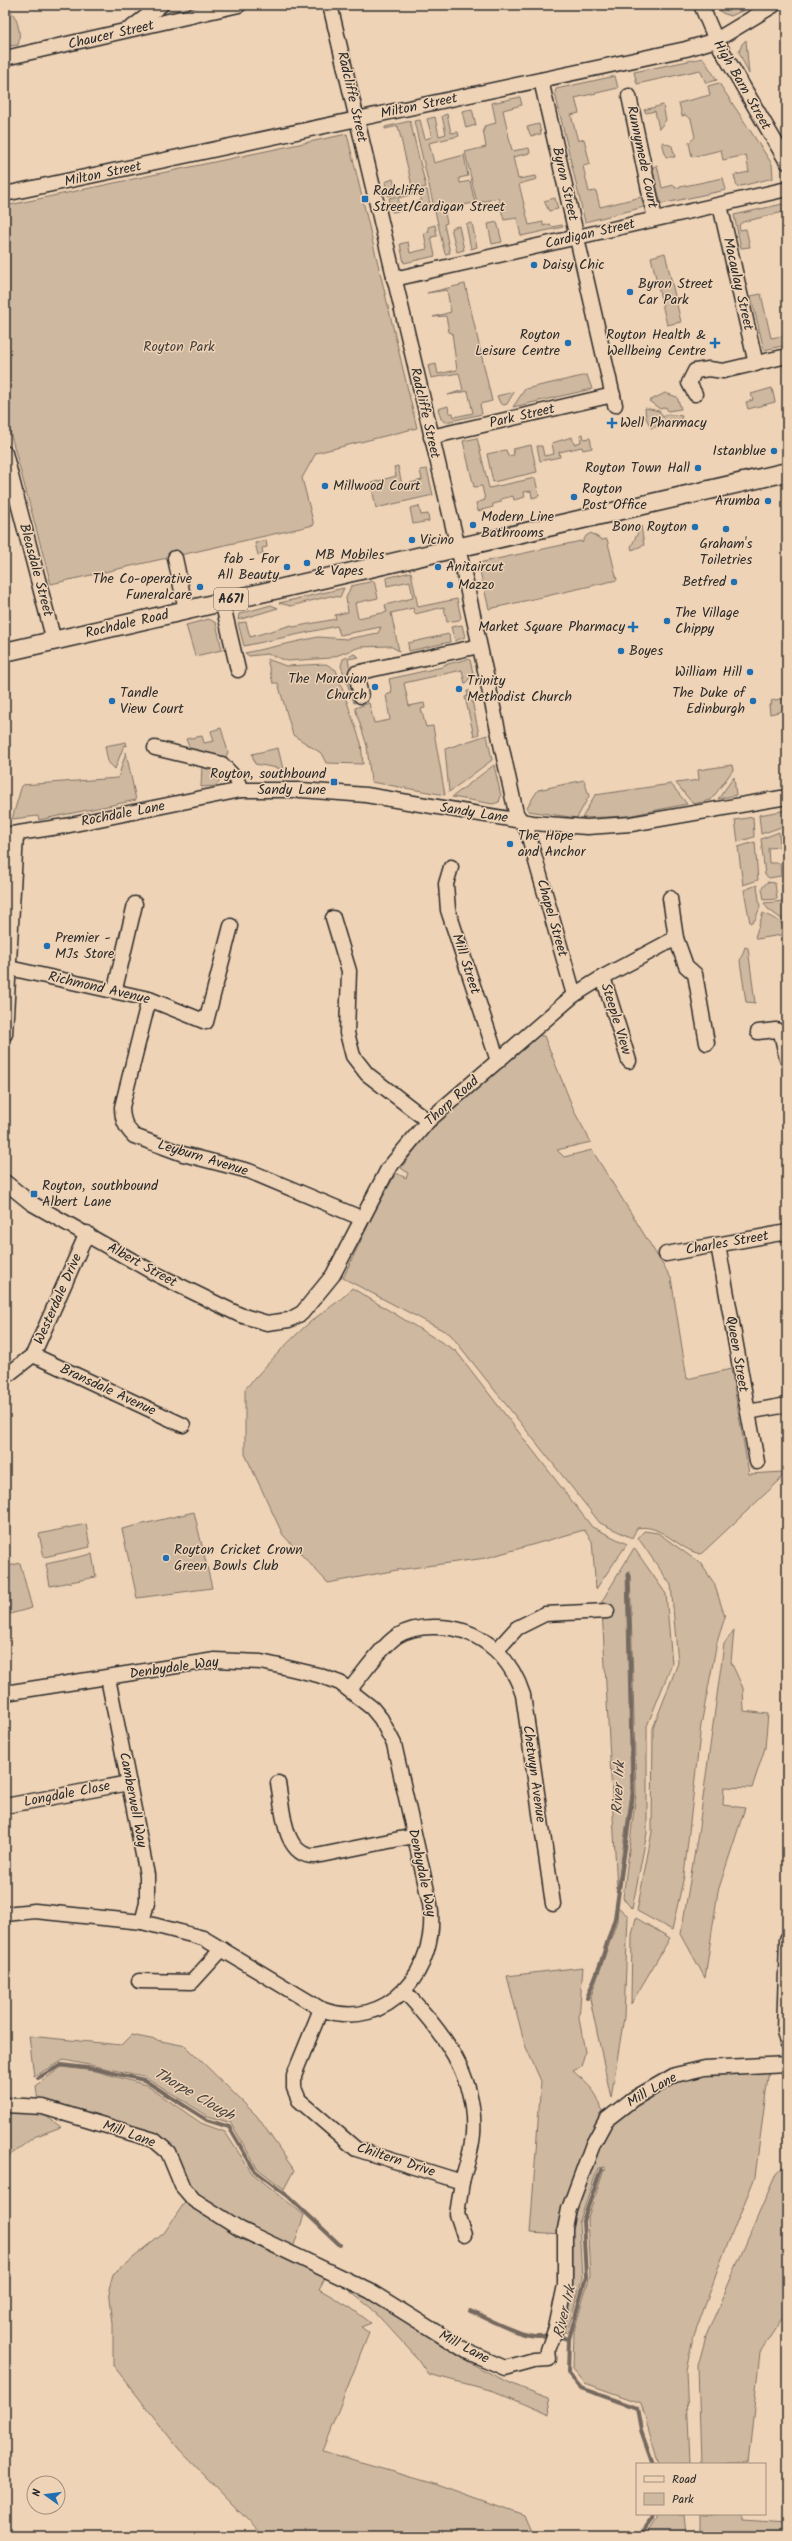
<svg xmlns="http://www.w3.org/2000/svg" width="792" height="2541" font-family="Kalam,sans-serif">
<rect width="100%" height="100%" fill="#efd3b6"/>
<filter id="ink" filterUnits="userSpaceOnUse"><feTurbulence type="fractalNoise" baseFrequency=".025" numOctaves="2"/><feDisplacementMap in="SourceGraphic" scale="8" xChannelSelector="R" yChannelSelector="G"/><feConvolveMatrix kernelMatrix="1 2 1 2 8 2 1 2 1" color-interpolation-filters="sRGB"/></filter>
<g filter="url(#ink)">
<g fill="#cfb8a0" stroke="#7d7266">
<polygon points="168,5 215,5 166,15 163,13"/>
<polygon points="715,5 740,5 744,10 731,16 722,13"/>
<path d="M5,7C17,12 22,34 18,45L8,46Z"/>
<polygon points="746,40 749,74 739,52 742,44"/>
<polygon points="703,58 717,80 706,83 700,70 637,84 634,72"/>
<polygon points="615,76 618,88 575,98 579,113 571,115 578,141 584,139 590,164 583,166 589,192 596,191 600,207 641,197 644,207 585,222 555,93 556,89"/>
<polygon points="719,83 772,164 773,178 737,187 734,175 749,172 746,155 723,160 721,150 692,157 689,143 695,137 691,119 685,115 682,116 679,103 710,95 708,86"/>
<polygon points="520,97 522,105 503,110 512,151 529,148 530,153 513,157 518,179 536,176 537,179 519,184 529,225 543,222 543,226 550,224 552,227 562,225 563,227 521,236 517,218 504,220 498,198 477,203 465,152 486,147 483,129 485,129 484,126 496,123 492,103"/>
<polygon points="663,105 666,120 659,129 655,111 646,113 644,110"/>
<polygon points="472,109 476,125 466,128 462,111"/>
<polygon points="447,114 451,133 458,132 459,136 429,143 434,163 464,155 468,176 459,178 460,183 470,181 475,203 444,208 447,223 444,224 450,253 445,254 414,121 420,120 425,139 432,137 427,119 435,117 439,136 446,134 442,116"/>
<polygon points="410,121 426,187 388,196 385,182 393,179 396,190 412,186 398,126 385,129 385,127"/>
<polygon points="539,124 541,134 531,136 527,127"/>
<polygon points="347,134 417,428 316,453 302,478 314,525 51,584 5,413 5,206"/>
<polygon points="662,142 672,146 675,157 666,157"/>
<polygon points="657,165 662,188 674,185 675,188 723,178 726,190 661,204 652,168"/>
<polygon points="427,190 430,204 418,207 417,202 421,201 421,196 414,194 398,198 401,211 392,212 389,198"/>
<polygon points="555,198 558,209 549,211 544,201"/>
<polygon points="787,203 787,211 743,222 739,225 740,230 746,229 750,247 741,248 734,215"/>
<polygon points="497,222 502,242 492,244 488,224"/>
<polygon points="472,223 477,247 471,249 466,224"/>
<polygon points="435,225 437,236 431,237 435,256 404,263 400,244 408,242 410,253 427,249 424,233 429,232 428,227"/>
<polygon points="459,226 464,250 457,252 451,228"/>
<polygon points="665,253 681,322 667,325 651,257"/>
<polygon points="465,284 492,401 480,404 482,414 446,422 441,419 438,409 448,406 449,413 453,413 454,417 473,413 468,391 448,395 463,390 459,373 431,378 428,366 436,364 438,374 457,370 452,333 449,332 446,316 433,317 451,312 447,290 427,293"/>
<polygon points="761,294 771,338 787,335 787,345 764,350 751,296"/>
<polygon points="587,375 592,389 513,407 525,389"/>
<polygon points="772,388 775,402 748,409 746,402 753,400 751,394"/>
<polygon points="514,392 507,404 504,405 500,403 497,396"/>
<polygon points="665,393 677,397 681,409 668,411 666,407 660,409 649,401"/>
<polygon points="645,408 659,411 663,417 668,414 682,416 680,421 651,428 646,418"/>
<polygon points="583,434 584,439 590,438 592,448 583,450 582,447 559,452 560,457 540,461 537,446 542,446 544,456 554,454 552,443 572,437 574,444 581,442 580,435"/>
<polygon points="477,438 489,488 535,478 539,496 532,498 531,491 524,492 525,497 514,500 513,496 501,499 501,502 493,504 493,507 478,511 476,503 485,500 482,486 474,487 463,441"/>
<polygon points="531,445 537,472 493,482 487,454 506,450 508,456 514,455 513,449"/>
<polygon points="398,466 402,485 422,480 420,470 427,469 433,495 376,508 371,483 396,476 394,467"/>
<polygon points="419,506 421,515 428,514 429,521 413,524 410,508"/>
<polygon points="641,526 644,545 632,550 631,547"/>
<polygon points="591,533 602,540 607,539 617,580 489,609 478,563 581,541 582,543 586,536"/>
<polygon points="266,540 267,547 262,548 263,554 258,555 255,543"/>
<polygon points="411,572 418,607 457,599 461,618 459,620 447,622 444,607 415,614 413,608 391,613 399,651 390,646 360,647 330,658 288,661 267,654 249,656 245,653 318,637 347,639 378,633 381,627 340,635 337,626 244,646 238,623 246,622 250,637 292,625 293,627 336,619 335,615 348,612 346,598 351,586 374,581 378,598 355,603 358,618 387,612 385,605 413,598 410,581 387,586 386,578"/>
<polygon points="344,588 340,597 330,596 291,606 279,603"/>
<polygon points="271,605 278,608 238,620 239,614"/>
<polygon points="209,619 216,623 222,650 195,656 186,625"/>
<polygon points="462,625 465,637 455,641 451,627"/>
<polygon points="449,634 450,642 409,651 408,643"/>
<polygon points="354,654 359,657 348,659 357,702 354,703 341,666 343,659"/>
<polygon points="267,659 286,666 326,664 336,670 361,743 363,764 326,763 321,753 293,735 278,683 273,683"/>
<polygon points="468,659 470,660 473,673 465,684 462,670 404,683 409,706 424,703 425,708 421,709 426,727 433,726 445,795 371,782 367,746 355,708 369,703 374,723 390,720 386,695 392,693 389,679 442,667 444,665"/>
<polygon points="467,691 470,691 479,734 474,736 465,697 468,696"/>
<polygon points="784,698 786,710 770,714 769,705 772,704 771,701"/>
<polygon points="221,728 228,752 225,759 190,749 186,739 202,736 204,743 214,741 211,731"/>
<polygon points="487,735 492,760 449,792 445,749"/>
<polygon points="126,742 127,746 124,745 115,769 108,762 105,746"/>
<polygon points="278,748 283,769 255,764 252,754"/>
<polygon points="126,752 136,800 39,820 38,816 12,819 22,785 118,778"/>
<polygon points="494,765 501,796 499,802 493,804 452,797"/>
<polygon points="732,765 733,770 711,800 693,804 676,783 699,780 698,770"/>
<polygon points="202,766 218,771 221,778 216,786 201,787"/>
<polygon points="734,777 736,795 718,799"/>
<polygon points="584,780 589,796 577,818 528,811 527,807 538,790"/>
<polygon points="671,784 687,804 627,816 582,818 595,795"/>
<polygon points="787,810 787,825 761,834 759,815"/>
<polygon points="753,817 754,837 738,842 735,820"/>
<polygon points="779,832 780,847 768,848 769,863 780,863 781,876 769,878 765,875 761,839"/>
<polygon points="755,842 758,880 743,885 738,847"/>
<polygon points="767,882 775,883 777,899 764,900 762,888"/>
<polygon points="757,885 760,907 755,920 750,923 744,890"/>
<polygon points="784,901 785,914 787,915 787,923 768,909 764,903"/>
<polygon points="763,913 779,921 787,930 787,934 757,939 755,937"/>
<polygon points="745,947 748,948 755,1003 746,1002 740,961"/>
<path d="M534,1035L544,1036L575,1113L591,1142L557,1150L564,1157L592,1150L671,1278L687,1379L731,1369L749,1474L784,1472L779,1481L701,1554C678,1550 662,1523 637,1528L632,1538L600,1523L450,1334L343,1278L374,1213L396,1173L406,1178L408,1173L401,1168L428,1132Z"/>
<path d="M352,1288L456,1351L592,1527L627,1544L596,1589L592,1541L584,1530L486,1558L397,1570L328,1583L283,1535L245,1454V1389C265,1367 286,1343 309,1323C323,1311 339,1303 352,1288Z"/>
<polygon points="194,1512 212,1588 137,1598 122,1529"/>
<polygon points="86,1524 90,1547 44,1557 39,1534"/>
<polygon points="644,1531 658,1533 701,1564 714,1583 725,1617 717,1642 701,1725 684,1876 672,1930 637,1911 652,1832 653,1728 678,1663 671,1585 638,1538"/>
<polygon points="634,1548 666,1594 672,1664 647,1726 647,1833 632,1909 623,1898 636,1794 630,1571 626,1574 631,1793 617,1889 602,1609 602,1601"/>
<polygon points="92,1554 96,1577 50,1586 46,1564"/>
<polygon points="20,1563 32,1608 10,1614 5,1597 5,1567"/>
<polygon points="734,1630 731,1662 743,1688 744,1711 768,1714 765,1748 752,1788 724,1787 723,1805 745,1808 718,1891 705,1978 681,1934 699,1827 724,1644"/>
<polygon points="618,1907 628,1916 624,2017 611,2098 590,1999 617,1921"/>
<polygon points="636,1918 670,1938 631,2004 632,1935"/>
<path d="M583,1967L579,2018L585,2052L581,2067L573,2071C591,2087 600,2094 603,2118L562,2235L530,2233L541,2081L525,2045L507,1976Z"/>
<polygon points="131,2035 186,2046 257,2116 294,2170 284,2189 257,2168 231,2123 208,2116 144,2076 64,2060 34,2076 29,2036 121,2045"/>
<polygon points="61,2067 96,2071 146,2085 201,2123 225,2132 252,2173 304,2215 292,2251 218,2211 188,2186 176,2155 38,2103 36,2086"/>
<polygon points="769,2069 755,2177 722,2258 692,2342 686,2371 690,2464 659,2464 641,2403 585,2383 573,2369 574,2331 590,2275 587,2220 605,2167 598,2168 579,2223 582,2279 567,2333 560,2329 569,2225 583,2177 611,2121 674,2079 706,2073"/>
<polygon points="5,2111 39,2111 61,2127 34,2137 5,2159"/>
<polygon points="787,2162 787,2311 760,2352 748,2464 701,2464 698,2366 706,2336 776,2174"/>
<polygon points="185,2202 191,2203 241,2238 326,2276 319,2289 351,2308 371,2323 361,2327 369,2333 322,2451 432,2482 524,2515 533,2536 263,2536 178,2448 113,2365 113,2324 109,2289 113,2274 164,2233"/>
<path d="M347,2289C383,2298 413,2328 444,2347C477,2368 511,2385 548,2398L550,2415L494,2391L428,2374L417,2358L371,2308Z"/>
<polygon points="656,2514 685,2514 687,2536 645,2536 656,2519"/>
<polygon points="701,2514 743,2514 743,2520 787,2523 787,2536 701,2536"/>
</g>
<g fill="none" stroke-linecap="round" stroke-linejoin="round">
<g stroke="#74695f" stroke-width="4">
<polyline points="587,1998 600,1965 615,1918 633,1794 628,1574"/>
<polyline points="38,2078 61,2065 96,2069 144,2080 207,2120 229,2127 255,2171 289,2197 340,2245"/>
<polyline points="601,2170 583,2221 586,2277 569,2339 568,2373 581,2388 637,2408 641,2430 653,2464"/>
<path d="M470,2311C491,2320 529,2343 550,2334"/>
<polyline points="557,2336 569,2339"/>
<polyline points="640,2536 651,2520 652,2514"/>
</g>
<g stroke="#2b2b2b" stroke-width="17">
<g id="minor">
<polyline points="330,5 463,569 516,813 527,830 574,995"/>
<polyline points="701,5 716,40 787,162"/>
<polyline points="130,29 161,5"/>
<polyline points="5,58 239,5"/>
<polyline points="541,80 615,405"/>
<polyline points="629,96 655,219"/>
<polyline points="5,194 686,49 716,40 774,5"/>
<polyline points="720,205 756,364"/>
<polyline points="394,279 787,189"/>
<polyline points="695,394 689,383 695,371 709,369 723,371 787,356"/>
<polyline points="431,437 613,395"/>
<polyline points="5,453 54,641"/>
<polyline points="175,558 186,610"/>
<polyline points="222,601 238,670"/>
<polyline points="361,696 356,673 479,646"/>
<polyline points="155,748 222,764 237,780 241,790"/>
<polyline points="5,835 65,826 241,790 301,790 366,795 533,823 587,827 631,824 787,797"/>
<polyline points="451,867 446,884 448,910 498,1061"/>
<polyline points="670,898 676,938 686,966 695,974 707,1043"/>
<polyline points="333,918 349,971 347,1033 353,1056 367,1074 428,1121"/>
<polyline points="9,968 149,999 206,1022 231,926"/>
<polyline points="603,977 629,1061"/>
<polyline points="115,989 135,904"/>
<path d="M149,999L122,1107C122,1119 125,1127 134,1136L183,1154L249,1171L361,1218"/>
<polyline points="758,1032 776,1030 781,1033 787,1059"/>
<polyline points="5,1034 16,835"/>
<polyline points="5,1182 31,1203 156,1274 240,1315 267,1323 289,1320 302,1313 333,1275 388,1169 428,1121 574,995 603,977 676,938"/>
<polyline points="718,1245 757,1462"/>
<polyline points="666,1254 787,1232"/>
<polyline points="33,1355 183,1425"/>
<polyline points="5,1377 33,1355 87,1233"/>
<polyline points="748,1412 787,1405"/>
<polyline points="497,1650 517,1628 545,1614 607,1611"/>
<polyline points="108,1678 147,1875 147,1903 142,1922"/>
<path d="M350,1689C363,1674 381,1647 397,1636C407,1630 421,1627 432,1627C477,1625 510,1654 523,1695L553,1904"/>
<path d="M5,1693L215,1660L261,1662L284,1667L318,1675L340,1683L372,1708L381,1719L394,1744L430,1904C440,1968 388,2034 321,2009L203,1938L142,1922L35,1911L5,1914"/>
<path d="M278,1783C283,1808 283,1858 316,1856L414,1836"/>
<polyline points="5,1806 129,1783"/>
<polyline points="787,1939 784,2031 787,2043"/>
<polyline points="139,1981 192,1982 222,1949"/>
<path d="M321,2009L294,2075V2088L299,2100L356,2149L462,2182C466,2166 472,2150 473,2134C477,2075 442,2031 404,1991"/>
<polyline points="5,2105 43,2107 154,2140 168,2152 182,2186 194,2200 240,2229 370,2291 468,2352 505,2368 534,2360 549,2359 548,2350 556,2328 565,2285 565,2229 569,2209 593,2144 606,2120 633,2099 675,2075 705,2068 787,2064"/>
<polyline points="462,2182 457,2214 464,2235"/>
</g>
</g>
<g stroke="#2b2b2b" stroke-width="21">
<polyline id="major" points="5,652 787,472"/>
</g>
<use href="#minor" stroke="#efd3b6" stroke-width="14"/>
<use href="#major" stroke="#efd3b6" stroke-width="18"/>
</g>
</g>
<g fill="#1f6fb2" stroke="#efd3b6" stroke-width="1.5">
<rect x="361" y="195" width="8" height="8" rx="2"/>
<circle cx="534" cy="265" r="4"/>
<circle cx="630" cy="292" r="4"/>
<circle cx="568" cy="343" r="4"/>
<path d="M713 337h4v4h4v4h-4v4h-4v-4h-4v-4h4z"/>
<path d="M610 417h4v4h4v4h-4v4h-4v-4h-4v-4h4z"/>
<circle cx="774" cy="451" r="4"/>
<circle cx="698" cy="468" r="4"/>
<circle cx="325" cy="486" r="4"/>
<circle cx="574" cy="497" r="4"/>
<circle cx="768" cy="501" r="4"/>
<circle cx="473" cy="525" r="4"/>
<circle cx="695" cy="527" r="4"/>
<circle cx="726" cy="529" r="4"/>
<circle cx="412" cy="540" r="4"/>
<circle cx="307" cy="563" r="4"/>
<circle cx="287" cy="567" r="4"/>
<circle cx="438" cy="567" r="4"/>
<circle cx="734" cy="582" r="4"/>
<circle cx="450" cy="585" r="4"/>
<circle cx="200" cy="587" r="4"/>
<circle cx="667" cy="621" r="4"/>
<path d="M631 621h4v4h4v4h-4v4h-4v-4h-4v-4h4z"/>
<circle cx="621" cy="651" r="4"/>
<circle cx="750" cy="672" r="4"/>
<circle cx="375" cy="687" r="4"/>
<circle cx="459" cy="689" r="4"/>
<circle cx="112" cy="701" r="4"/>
<circle cx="753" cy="701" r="4"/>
<rect x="330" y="778" width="8" height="8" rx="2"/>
<circle cx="510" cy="844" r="4"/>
<circle cx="47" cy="946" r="4"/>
<rect x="30" y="1190" width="8" height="8" rx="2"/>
<circle cx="166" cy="1558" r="4"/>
</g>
<g text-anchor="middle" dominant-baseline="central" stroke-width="3" stroke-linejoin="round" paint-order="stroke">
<rect fill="#efd3b6" stroke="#665d55" stroke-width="1" x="214" y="588" width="34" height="22" rx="3"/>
<g font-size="13" font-weight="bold" fill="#2b2b2b">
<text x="231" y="599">A671</text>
</g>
<g font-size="14" fill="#2b2b2b" stroke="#efd3b6">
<text transform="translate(111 35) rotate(-13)">Chaucer Street</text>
<text transform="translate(742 85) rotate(60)">High Barn Street</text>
<text transform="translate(352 97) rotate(77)">Radcliffe Street</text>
<text transform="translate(419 106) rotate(-12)">Milton Street</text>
<text transform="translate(642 157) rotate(78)">Runnymede Court</text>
<text transform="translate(103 174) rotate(-12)">Milton Street</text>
<text transform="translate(565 184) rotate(77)">Byron Street</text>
<text transform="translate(590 234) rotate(-13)">Cardigan Street</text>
<text transform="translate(738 284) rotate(77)">Macaulay Street</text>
<text transform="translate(425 413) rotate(77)">Radcliffe Street</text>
<text transform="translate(522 416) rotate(-13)">Park Street</text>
<text transform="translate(36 570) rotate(75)">Bleasdale Street</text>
<text transform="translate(127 624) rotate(-13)">Rochdale Road</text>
<text transform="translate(474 813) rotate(9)">Sandy Lane</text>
<text transform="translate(123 814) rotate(-11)">Rochdale Lane</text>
<text transform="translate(552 918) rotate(74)">Chapel Street</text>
<text transform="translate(466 964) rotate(72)">Mill Street</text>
<text transform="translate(99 988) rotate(13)">Richmond Avenue</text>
<text transform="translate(616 1019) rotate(73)">Steeple View</text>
<text transform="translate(452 1101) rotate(-42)">Thorp Road</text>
<text transform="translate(203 1158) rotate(17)">Leyburn Avenue</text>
<text transform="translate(727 1243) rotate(-10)">Charles Street</text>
<text transform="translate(142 1265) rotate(29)">Albert Street</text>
<text transform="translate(58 1299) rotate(-66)">Westerdale Drive</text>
<text transform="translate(737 1354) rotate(80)">Queen Street</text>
<text transform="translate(108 1390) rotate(25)">Bransdale Avenue</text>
<text transform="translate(174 1668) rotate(-8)">Denbydale Way</text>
<text transform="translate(534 1774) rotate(82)">Chetwyn Avenue</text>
<text transform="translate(67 1794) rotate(-11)">Longdale Close</text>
<text transform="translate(133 1800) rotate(79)">Camberwell Way</text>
<text transform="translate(422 1873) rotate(78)">Denbydale Way</text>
<text transform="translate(652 2090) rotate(-30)">Mill Lane</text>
<text transform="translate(129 2134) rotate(20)">Mill Lane</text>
<text transform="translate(396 2160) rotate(18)">Chiltern Drive</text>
<text transform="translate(464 2347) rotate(28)">Mill Lane</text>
</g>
<g font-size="14" fill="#2b2b2b" stroke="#efd3b6" text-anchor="start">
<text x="373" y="191">Radcliffe<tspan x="373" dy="16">Street/Cardigan Street</tspan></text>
<text x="542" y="265">Daisy Chic</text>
<text x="638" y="284">Byron Street<tspan x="638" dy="16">Car Park</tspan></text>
<text x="560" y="335" text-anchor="end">Royton<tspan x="560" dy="16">Leisure Centre</tspan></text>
<text x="706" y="335" text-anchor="end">Royton Health &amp;<tspan x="706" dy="16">Wellbeing Centre</tspan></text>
<text x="620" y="423">Well Pharmacy</text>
<text x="766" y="451" text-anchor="end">Istanblue</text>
<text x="690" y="468" text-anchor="end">Royton Town Hall</text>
<text x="333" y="486">Millwood Court</text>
<text x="582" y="489">Royton<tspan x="582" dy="16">Post Office</tspan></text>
<text x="760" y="501" text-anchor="end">Arumba</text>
<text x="481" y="517">Modern Line<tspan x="481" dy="16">Bathrooms</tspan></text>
<text x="687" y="527" text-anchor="end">Bono Royton</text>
<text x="420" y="540">Vicino</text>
<text x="726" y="544" text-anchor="middle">Graham's<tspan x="726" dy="16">Toiletries</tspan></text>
<text x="315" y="555">MB Mobiles<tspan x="315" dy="16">&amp; Vapes</tspan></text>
<text x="279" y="559" text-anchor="end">fab - For<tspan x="279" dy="16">All Beauty</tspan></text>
<text x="446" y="567">Anitaircut</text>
<text x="192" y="579" text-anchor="end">The Co-operative<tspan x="192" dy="16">Funeralcare</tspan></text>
<text x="726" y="582" text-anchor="end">Betfred</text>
<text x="458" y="585">Mazzo</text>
<text x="675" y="613">The Village<tspan x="675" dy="16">Chippy</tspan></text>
<text x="625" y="627" text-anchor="end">Market Square Pharmacy</text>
<text x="629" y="651">Boyes</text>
<text x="742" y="672" text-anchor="end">William Hill</text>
<text x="367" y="679" text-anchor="end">The Moravian<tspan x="367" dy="16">Church</tspan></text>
<text x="467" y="681">Trinity<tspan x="467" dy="16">Methodist Church</tspan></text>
<text x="120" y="693">Tandle<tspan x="120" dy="16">View Court</tspan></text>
<text x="745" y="693" text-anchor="end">The Duke of<tspan x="745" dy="16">Edinburgh</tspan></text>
<text x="326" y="774" text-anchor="end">Royton, southbound<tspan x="326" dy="16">Sandy Lane</tspan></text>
<text x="518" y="836">The Hope<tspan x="518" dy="16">and Anchor</tspan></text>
<text x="55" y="938">Premier -<tspan x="55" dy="16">MJs Store</tspan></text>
<text x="42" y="1186">Royton, southbound<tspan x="42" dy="16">Albert Lane</tspan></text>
<text x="174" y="1550">Royton Cricket Crown<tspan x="174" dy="16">Green Bowls Club</tspan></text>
</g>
<g font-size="14" fill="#44403d" stroke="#efd3b6">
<text x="179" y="347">Royton Park</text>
</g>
<g font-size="15" font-style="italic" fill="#494540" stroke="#efd3b6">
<text transform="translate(619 1788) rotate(-87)">River Irk</text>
<text transform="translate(194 2095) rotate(30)">Thorpe Clough</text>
<text transform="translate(565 2312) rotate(-76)">River Irk</text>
</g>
</g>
<rect width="792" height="2541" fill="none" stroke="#efd3b6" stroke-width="20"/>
<rect x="10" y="10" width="772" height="2521" fill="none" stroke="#2b2b2b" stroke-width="1.5" filter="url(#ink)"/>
<rect x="636" y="2463" width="130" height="52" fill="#efd3b6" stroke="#a1907e"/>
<rect x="644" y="2476" width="20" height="6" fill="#efd3b6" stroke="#a1907e"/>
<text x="672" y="2483" font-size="12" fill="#2b2b2b">Road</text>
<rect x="644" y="2493" width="20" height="12" fill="#cfb8a0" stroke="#a1907e"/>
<text x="672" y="2503" font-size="12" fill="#2b2b2b">Park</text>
<g transform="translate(46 2495) rotate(284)"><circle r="19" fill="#efd3b6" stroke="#a1907e"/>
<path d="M0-3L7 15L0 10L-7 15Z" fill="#1f6fb2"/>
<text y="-6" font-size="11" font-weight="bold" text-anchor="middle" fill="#2b2b2b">N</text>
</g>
</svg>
